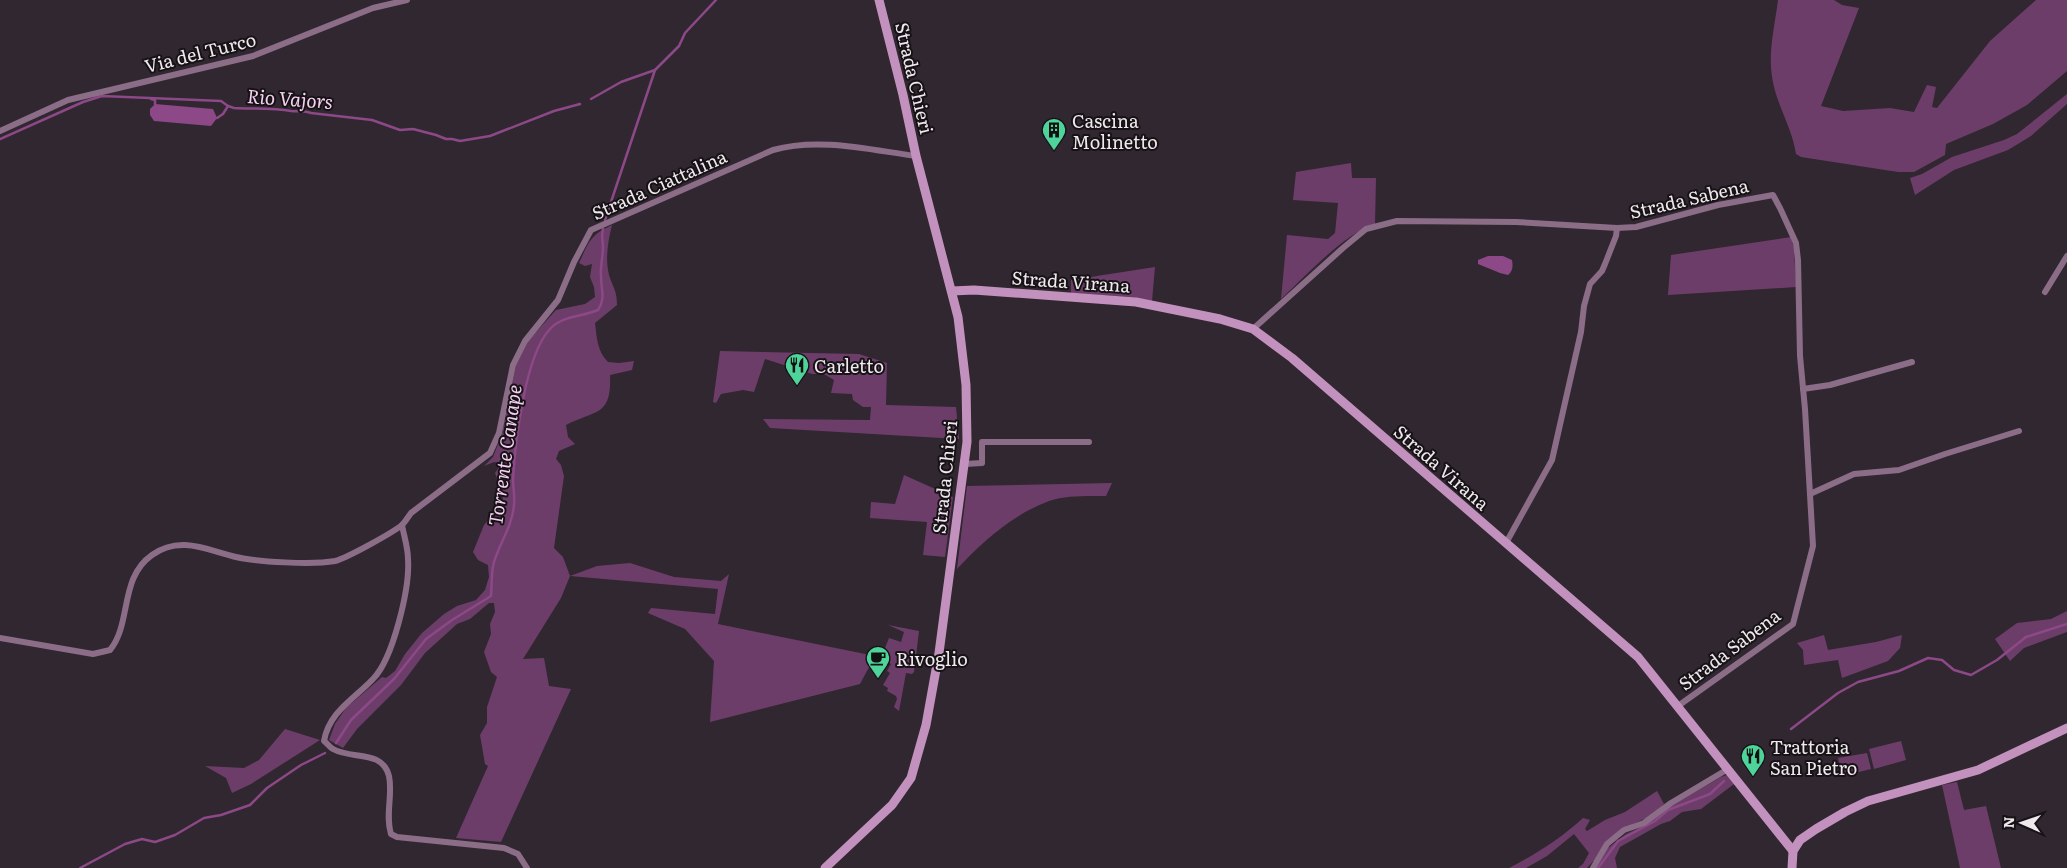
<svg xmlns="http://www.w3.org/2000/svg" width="2067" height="868" font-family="Literata,serif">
<rect width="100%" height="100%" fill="#312730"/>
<g fill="#6d3d6a">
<path d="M1778,0H1834L1842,5L1859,8L1821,106L1843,111L1890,108L1914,112L1927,85L1936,87L1932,107L1937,108L1990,41L2036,0H2067V71L2027,105L1993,124L1946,144L1945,155L1914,172H1898L1801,157L1796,154C1792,127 1776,104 1772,77C1768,51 1775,25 1778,0Z"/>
<polygon points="2067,94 2067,104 2031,136 2008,150 1954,170 1915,195 1910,178 1922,174 1952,157 2004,140 2017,134"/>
<path d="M1351,163L1352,178H1376L1375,224C1341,236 1308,274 1281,299L1287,235L1328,239L1335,233L1338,203L1293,200L1296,172Z"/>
<path d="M612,225C608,242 605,258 609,275C613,288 617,290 617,305L595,323C597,338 597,351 608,362L619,363L634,361L632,370L610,375C612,417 595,410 566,425L568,437L575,444L559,451L556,459L561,465L564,476L554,548L563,557L570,576L597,566L630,563L674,577L721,581L729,574L718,624L875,656L860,684L710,722L714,661L685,629L648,613L651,608L715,614L718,589L570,576L561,598L523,659L544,658L549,686L571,689L501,842L456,838L488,766L485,764L480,735L487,723V707L497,677L491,672L484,652L491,634L490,624L495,612L494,603H489L470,619L457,624L425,653L401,685L357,729L343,748L329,740L335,724L346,708L382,677L386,678L395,671L405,654L422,633L444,614L457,606L476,600L485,590L489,577L488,565L478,560L473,552L484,525L490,518L503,499L502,491L495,473L500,466V463L494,462L484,466L493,457L502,434L516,365L528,341L556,310L585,304L595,297L594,287L590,277L592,264L585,266L579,263C589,242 590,235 612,225Z"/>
<polygon points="1791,237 1794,248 1796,287 1668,295 1671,255"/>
<polygon points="1155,267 1152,301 1131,297 1071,293 1071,280"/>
<polygon points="720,351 859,354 887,363 886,405 956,407 959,439 770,428 763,419 870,420 871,407 863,407 853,400 852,394 831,393 834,380 824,374 812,374 765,359 754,392 743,390 721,394 716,403 713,402"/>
<polygon points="904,475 953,497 945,557 923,555 927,522 870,518 871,502 895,504"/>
<path d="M1112,483L1106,496C1087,496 1067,495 1049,501C1012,515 983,541 957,569L967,486Z"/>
<polygon points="2067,611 2067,632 2024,648 2010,661 1995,639 2017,623 2051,619"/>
<polygon points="888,625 919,631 914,672 912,674 906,673 899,711 894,707 897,699 896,696 887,691 888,688 883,685 890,673 887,671 891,664 881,658 889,638 901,642 904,632"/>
<polygon points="1824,635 1828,650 1876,642 1902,635 1900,648 1888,661 1842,678 1838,660 1804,665 1803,650 1797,643"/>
<polygon points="285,729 320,740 251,784 232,793 226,778 205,766 244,768 259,760"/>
<polygon points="1901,741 1906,760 1874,769 1869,749"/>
<polygon points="1867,753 1871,769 1843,776 1838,758"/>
<polygon points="1727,775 1734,784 1701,809 1682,812 1670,821 1661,824 1620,847 1615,858 1617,868 1596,868 1608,848 1626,834 1645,825 1667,808 1721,777"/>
<polygon points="1957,782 1964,810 1986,806 2001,868 1960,868 1942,785"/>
<path d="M1657,791L1664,804L1653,815L1624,828L1587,868H1578L1583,864L1589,853L1574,834L1547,856L1526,868H1509C1536,854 1560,839 1583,818L1590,820L1585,829L1587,831L1605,820L1625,812Z"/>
</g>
<g fill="#8c4887">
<polygon points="155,104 213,109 217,118 211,126 154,121 150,115 150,109"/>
<path d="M1488,256H1503L1512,260C1513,266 1513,271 1508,275L1500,273L1478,264V260Z"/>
</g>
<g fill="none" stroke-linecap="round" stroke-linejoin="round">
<g stroke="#8c4887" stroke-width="2.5">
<polyline points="151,99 155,100 155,104"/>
<polyline points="591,99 621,82 655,70 679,46 685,33 716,0"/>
<polyline points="217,118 223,114 228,106"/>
<path d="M0,139L83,102L102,96L221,101L228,106L234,108C253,109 273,108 291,111C299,112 304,110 311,113L372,120L400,130L413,129L436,135L446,139H452L460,141L490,136L554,111L580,104"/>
<polyline points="605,220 655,70"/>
<polyline points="1791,729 1838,693 1858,682 1899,671 1928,658 1942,660 1954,670 1971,675 1997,660 2026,637 2067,624"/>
<path d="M336,743L351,720L394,679L426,639L452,620L491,596C492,585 491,572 494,562C500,542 512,527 514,505C515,496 513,487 513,479C515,443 525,355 550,329C563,315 582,317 598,310C606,298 601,290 601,276C600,267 603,257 603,248C603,241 601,236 603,229"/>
<polyline points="80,868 125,844 142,839 155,842 175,835 204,818 221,815 250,805 267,788 301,765 325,753"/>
<polyline points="1598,868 1618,841 1655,821 1668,810 1710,794 1724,781"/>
</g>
<g stroke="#8b6d88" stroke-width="6">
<polyline points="0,131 68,100 253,56 373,8 407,0"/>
<polyline points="2045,292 2067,256"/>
<polyline points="1253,329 1343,248 1366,229 1397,221 1516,222 1617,228 1636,227 1718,205 1773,195 1780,208 1796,243 1798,260 1800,356 1805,409 1813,546 1793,624 1678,706"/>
<polyline points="1803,389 1830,385 1912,362"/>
<polyline points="965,464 982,463 982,442 1089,442"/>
<polyline points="1810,494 1854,474 1899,470 1945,454 2019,431"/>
<path d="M402,525C404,536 408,548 408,559C410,588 393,659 373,679C354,699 329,712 324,741C327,743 329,747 333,749C352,760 382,749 389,776C393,795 385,815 391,834L397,837L504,848L518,854L527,868"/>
<polyline points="1506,543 1552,460 1581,332 1584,306 1590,284 1602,271 1605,264 1616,236 1617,228"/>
<path d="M0,638L93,654L110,650C132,623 119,578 152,555C180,535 207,550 236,557C258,562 312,565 335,561C347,558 392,533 402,525C405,522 408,517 411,513L490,453L499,433L513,365L525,341L558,300L574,262L591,230L773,150C819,137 870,150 916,156"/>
<polyline points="1593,868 1607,844 1624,830 1644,823 1671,803 1728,769"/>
</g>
<g stroke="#c391be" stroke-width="9">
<polyline points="952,291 974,290 1136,302 1220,319 1253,329 1292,358 1638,657 1793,851"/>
<polyline points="825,868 892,805 911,778 926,725 939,653 967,442 966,385 958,317 916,156 903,95 879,0"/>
<polyline points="1792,868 1793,851 1800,840 1816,829 1845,812 1868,801 1978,770 2067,728"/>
</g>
</g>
<defs>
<g id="building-pin" transform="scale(1.25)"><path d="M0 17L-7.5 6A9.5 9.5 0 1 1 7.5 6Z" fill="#4ed39a" stroke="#161215"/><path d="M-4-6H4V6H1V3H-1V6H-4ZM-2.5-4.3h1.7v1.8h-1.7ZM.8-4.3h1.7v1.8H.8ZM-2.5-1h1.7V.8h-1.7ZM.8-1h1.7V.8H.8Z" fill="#111"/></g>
<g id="restaurant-pin" transform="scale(1.25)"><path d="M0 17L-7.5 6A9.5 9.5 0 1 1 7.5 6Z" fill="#4ed39a" stroke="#161215"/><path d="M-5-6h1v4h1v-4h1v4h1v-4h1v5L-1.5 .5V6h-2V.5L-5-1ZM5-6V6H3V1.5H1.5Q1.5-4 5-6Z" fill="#111"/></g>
<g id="cafe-pin" transform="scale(1.25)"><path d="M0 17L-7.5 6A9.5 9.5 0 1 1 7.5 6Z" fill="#4ed39a" stroke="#161215"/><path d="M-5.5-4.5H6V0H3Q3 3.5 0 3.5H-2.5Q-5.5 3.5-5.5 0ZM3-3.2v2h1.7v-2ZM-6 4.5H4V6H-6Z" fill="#111"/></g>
</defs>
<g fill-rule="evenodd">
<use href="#building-pin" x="1054" y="130"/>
<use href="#restaurant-pin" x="797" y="365"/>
<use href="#cafe-pin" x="878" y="658"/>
<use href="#restaurant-pin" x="1753" y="756"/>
</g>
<g text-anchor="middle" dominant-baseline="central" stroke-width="4" stroke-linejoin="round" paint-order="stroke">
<g font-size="18" fill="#efe9ee" stroke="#161215">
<text transform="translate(200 52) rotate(-14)">Via del Turco</text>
<text transform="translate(915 78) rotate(77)">Strada Chieri</text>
<text transform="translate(659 184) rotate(-24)">Strada Ciattalina</text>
<text transform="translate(1689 198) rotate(-13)">Strada Sabena</text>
<text transform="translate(1071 281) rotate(4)">Strada Virana</text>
<text transform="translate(1442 467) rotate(41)">Strada Virana</text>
<text transform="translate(944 477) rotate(-84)">Strada Chieri</text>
<text transform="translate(1729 649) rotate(-37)">Strada Sabena</text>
</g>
<g font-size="18" fill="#efe9ee" stroke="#161215" text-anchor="start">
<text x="1072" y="120">Cascina<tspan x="1072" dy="21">Molinetto</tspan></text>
<text x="814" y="365">Carletto</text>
<text x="896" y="658">Rivoglio</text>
<text x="1770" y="746">Trattoria<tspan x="1770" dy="21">San Pietro</tspan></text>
</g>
<g font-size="19" font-style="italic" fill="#f6d0f2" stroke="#161215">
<text transform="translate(290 98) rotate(4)">Rio Vajors</text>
<text transform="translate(504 455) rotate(-82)">Torrente Canape</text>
</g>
</g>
<g transform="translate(2022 823) rotate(272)" stroke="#161215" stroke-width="4" paint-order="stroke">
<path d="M0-4L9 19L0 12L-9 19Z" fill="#efe9ee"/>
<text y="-8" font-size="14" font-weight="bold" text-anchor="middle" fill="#efe9ee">N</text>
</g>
</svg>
